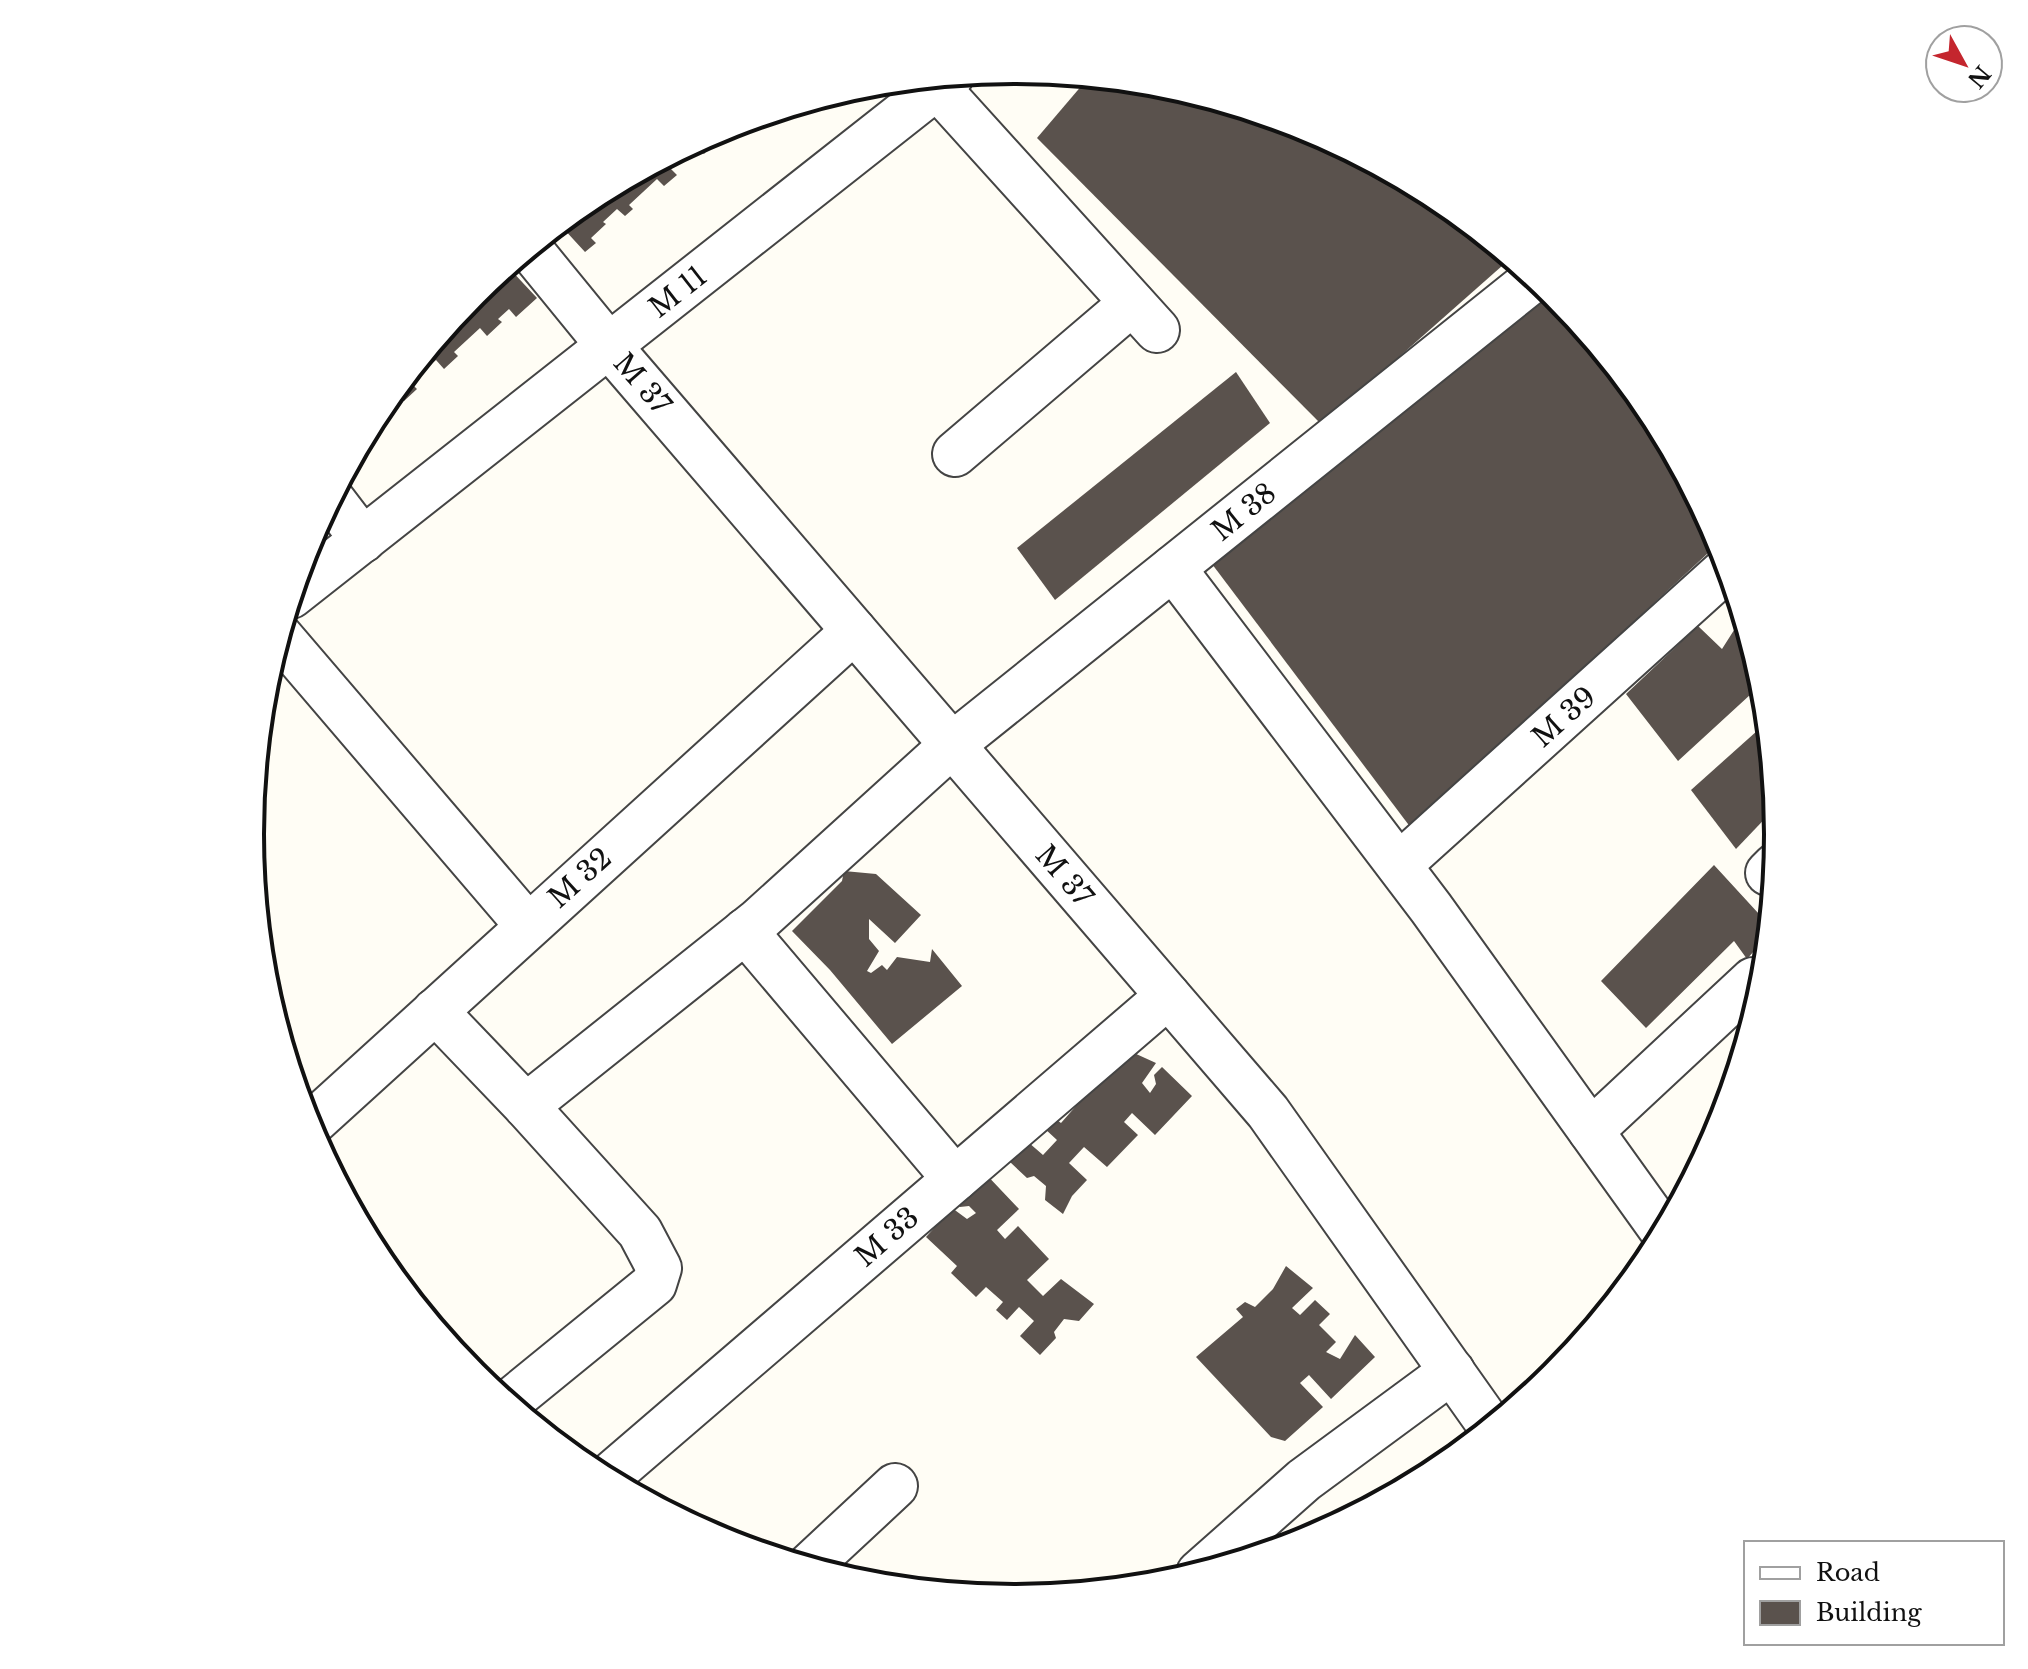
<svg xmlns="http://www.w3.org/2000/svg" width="2028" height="1669" font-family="'Libre Baskerville',serif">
<rect width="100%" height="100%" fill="#fffdf5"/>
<g fill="#5a524d">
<polygon points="1089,77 1164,85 1307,128 1439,199 1511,258 1322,425 1037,138"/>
<polygon points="727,127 704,154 695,145 670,168 677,175 664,186 657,179 629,205 633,209 625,216 617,209 603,222 606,224 591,238 596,243 585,252 562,227 554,234 550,231 590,199"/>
<polygon points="512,262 509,268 537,298 516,317 509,309 498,319 502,322 487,336 480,328 454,352 458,356 444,369 436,360 410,382 417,389 404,401 397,393 386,404 474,294"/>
<polygon points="1552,292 1650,410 1720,542 1411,828 1212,564"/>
<polygon points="1236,372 1270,423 1055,600 1017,548"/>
<polygon points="1743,616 1763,683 1678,761 1626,694 1698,626 1722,649"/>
<polygon points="1767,722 1776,807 1736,849 1691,790"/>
<polygon points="1714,865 1770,926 1769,934 1747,959 1734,941 1646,1028 1601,981"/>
<polygon points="844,871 876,874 921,915 895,943 869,919 869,939 879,951 867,971 871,973 882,965 887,970 897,957 930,962 932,949 962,986 892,1044 830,970 792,931 842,881"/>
<polygon points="1134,1053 1156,1063 1142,1083 1150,1093 1156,1084 1154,1075 1162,1067 1192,1096 1155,1135 1132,1113 1124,1122 1138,1135 1107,1167 1084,1147 1069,1163 1087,1180 1072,1196 1063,1214 1045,1200 1046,1186 1034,1176 1027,1178 1010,1162 1028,1142 1043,1155 1057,1140 1044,1128 1053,1117 1061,1123 1076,1106 1065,1097"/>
<polygon points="982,1170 1019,1209 997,1230 1005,1239 1018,1226 1049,1259 1027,1280 1043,1296 1061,1279 1094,1304 1079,1321 1064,1319 1054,1332 1056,1338 1040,1355 1020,1336 1034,1321 1019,1307 1007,1320 996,1310 1003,1302 986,1287 976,1297 951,1273 957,1266 926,1237 936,1226 948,1205 967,1219 976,1213 969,1206 960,1207 952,1199"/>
<polygon points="1286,1266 1313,1288 1292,1308 1300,1315 1315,1300 1330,1314 1319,1325 1336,1342 1326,1352 1340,1359 1355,1335 1375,1357 1331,1399 1309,1375 1300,1383 1323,1407 1285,1441 1271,1437 1196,1357 1243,1317 1236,1309 1245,1302 1255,1307 1273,1289"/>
</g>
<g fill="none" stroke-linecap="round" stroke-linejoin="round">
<g stroke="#444" stroke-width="48">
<g id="minor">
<polyline points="937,87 1157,330"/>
<polyline points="529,248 609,346 1268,1112 1491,1427"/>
<polyline points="955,454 1132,303"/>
<polyline points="331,498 363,540"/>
<polyline points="1173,568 1431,908 1664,1233"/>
<polyline points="291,596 951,76"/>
<polyline points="279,635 528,926"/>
<polyline points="1399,865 1728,568"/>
<polyline points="1768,873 1775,866"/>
<polyline points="745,931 955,1179"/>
<polyline points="435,1011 526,1106"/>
<polyline points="308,1127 854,631"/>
<polyline points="1591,1131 1753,980"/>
<polyline points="508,1403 654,1284 659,1268 640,1232 526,1106 758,921 952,745 1535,278"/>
<polyline points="606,1479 1168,996"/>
<polyline points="808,1567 895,1486"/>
<polyline points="1199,1573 1304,1480 1452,1371"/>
</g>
</g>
<use href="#minor" stroke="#fff" stroke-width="44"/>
</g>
<g text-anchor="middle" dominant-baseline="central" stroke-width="8" stroke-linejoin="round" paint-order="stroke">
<g font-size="28" fill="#111" stroke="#fff">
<text transform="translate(678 292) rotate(-38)">M 11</text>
<text transform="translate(642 384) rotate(49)">M 37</text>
<text transform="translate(1244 512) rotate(-39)">M 38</text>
<text transform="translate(1564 717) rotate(-42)">M 39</text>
<text transform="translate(1064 876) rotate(49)">M 37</text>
<text transform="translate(580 878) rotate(-42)">M 32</text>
<text transform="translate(887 1237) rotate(-41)">M 33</text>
</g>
</g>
<path d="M0 0H2028V1669H0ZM264 834a750 750 0 1 1 1500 0a750 750 0 1 1-1500 0Z" fill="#fff" fill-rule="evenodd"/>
<path fill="none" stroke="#111" stroke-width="4" d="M264 834a750 750 0 1 1 1500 0a750 750 0 1 1-1500 0Z"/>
<rect x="1744" y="1541" width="260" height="104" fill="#ffffff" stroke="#a0a0a0" stroke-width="2"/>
<rect x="1760" y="1567" width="40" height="12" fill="#ffffff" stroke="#a0a0a0" stroke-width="2"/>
<text x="1816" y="1581" font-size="24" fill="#111111">Road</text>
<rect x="1760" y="1601" width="40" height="24" fill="#5a524d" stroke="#a0a0a0" stroke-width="2"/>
<text x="1816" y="1621" font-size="24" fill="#111111">Building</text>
<g transform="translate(1964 64) rotate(130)"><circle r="38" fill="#ffffff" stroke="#a0a0a0" stroke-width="2"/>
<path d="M0-6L14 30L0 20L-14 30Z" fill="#c4262e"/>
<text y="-12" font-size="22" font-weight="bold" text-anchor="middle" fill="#111111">N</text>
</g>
</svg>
